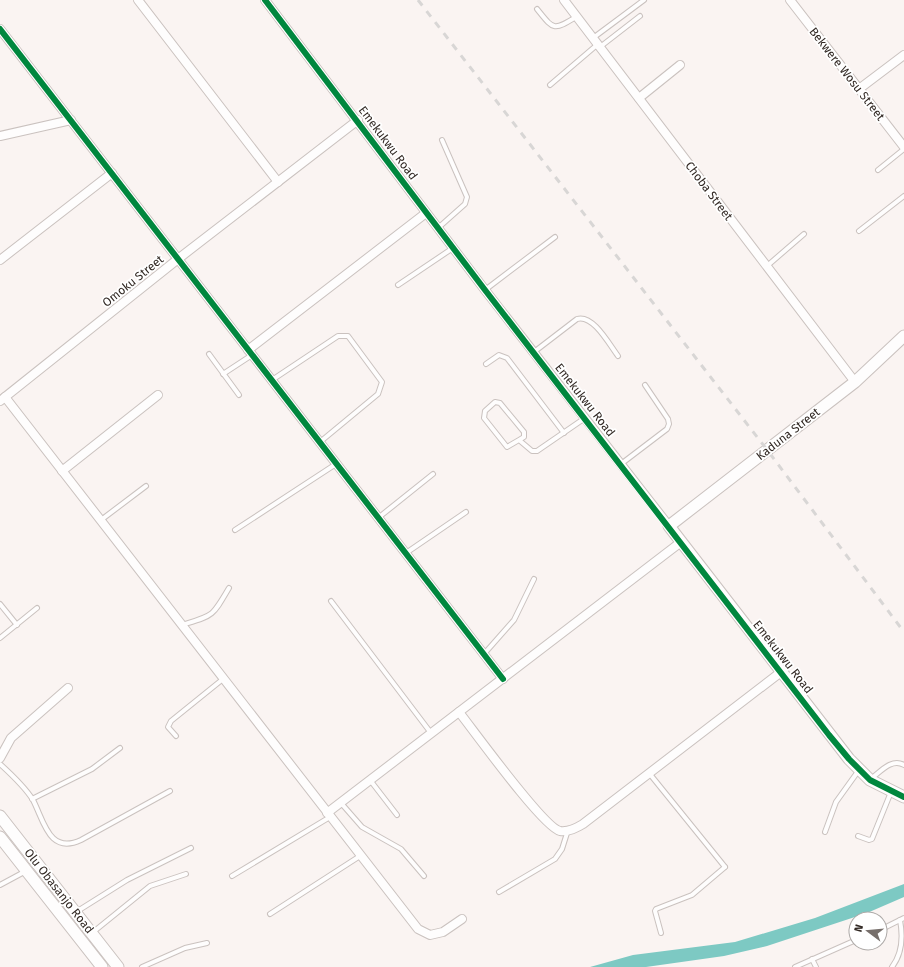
<svg xmlns="http://www.w3.org/2000/svg" width="904" height="967" font-family="'Fira Sans',sans-serif">
<rect width="100%" height="100%" fill="#faf4f2"/>
<polygon fill="#7dc9c3" points="904,884 904,897 867,913 767,946 724,956 646,967 590,967 633,955 735,942 815,918"/>
<g fill="none" stroke-linecap="round" stroke-linejoin="round">
<g stroke="#cac2bf" stroke-width="6">
<g id="lane">
<path d="M537,9C554,30 553,31 576,17"/>
<polyline points="593,38 644,0"/>
<polyline points="600,47 640,16"/>
<polyline points="550,85 598,44"/>
<polyline points="878,170 904,149"/>
<polyline points="438,228 465,204 467,197 442,140"/>
<polyline points="859,231 904,196"/>
<polyline points="767,266 804,234"/>
<polyline points="398,285 453,248"/>
<polyline points="485,290 555,237"/>
<path d="M534,352L577,319C593,314 609,344 618,356"/>
<polyline points="209,354 239,395"/>
<polyline points="486,364 499,355 507,358 564,433"/>
<polyline points="223,374 252,355"/>
<polyline points="272,380 338,336 348,336 382,382 378,394 320,442"/>
<polyline points="519,440 524,437 524,432 500,403 495,402 485,411 484,418 507,447 519,440 532,451 537,451 585,418"/>
<polyline points="621,464 667,429 669,424 668,419 645,385"/>
<polyline points="378,518 433,474"/>
<polyline points="101,520 146,486"/>
<polyline points="235,530 336,464"/>
<polyline points="406,553 466,512"/>
<polyline points="331,601 431,733"/>
<polyline points="0,604 17,625"/>
<path d="M182,625C214,615 212,617 229,588"/>
<polyline points="0,638 37,608"/>
<polyline points="484,654 514,620 534,579"/>
<polyline points="176,736 168,727 171,721 223,679"/>
<path d="M0,764C11,774 25,787 33,800C44,821 49,855 81,840L170,791"/>
<polyline points="649,773 725,867"/>
<path d="M872,778C881,771 892,758 904,765"/>
<polyline points="370,780 397,815"/>
<polyline points="32,799 92,769 120,748"/>
<polyline points="341,803 362,827 401,849 424,876"/>
<polyline points="825,832 836,802 859,770"/>
<polyline points="858,836 869,840 872,839 891,792"/>
<polyline points="232,876 330,817"/>
<polyline points="0,885 26,871"/>
<polyline points="499,892 555,859 562,849 568,830"/>
<polyline points="76,912 127,880 191,848"/>
<polyline points="270,914 360,856"/>
<polyline points="880,930 904,918"/>
<polyline points="92,933 150,886 186,874"/>
<polyline points="661,933 655,911 656,909 692,895 725,867"/>
<polyline points="812,959 816,967"/>
<polyline points="142,967 185,948 207,943"/>
<polyline points="795,967 856,940"/>
<path d="M892,967C902,954 903,936 900,920"/>
</g>
</g>
<g stroke="#cac2bf" stroke-width="10">
<g id="street">
<polyline points="138,0 278,182"/>
<polyline points="265,0 485,290 669,526"/>
<polyline points="564,0 855,382"/>
<polyline points="790,0 904,147"/>
<polyline points="0,29 503,679"/>
<polyline points="859,89 904,55"/>
<polyline points="639,98 680,65"/>
<polyline points="0,136 71,120"/>
<polyline points="0,260 112,173"/>
<polyline points="248,350 426,213"/>
<polyline points="5,397 418,929 430,935 443,932 462,919"/>
<polyline points="0,401 178,259 358,120"/>
<polyline points="62,471 158,395"/>
<path d="M459,712C474,731 543,827 560,831C569,832 576,828 583,824L781,672"/>
<polyline points="0,758 11,738 68,688"/>
<polyline points="327,813 681,542"/>
</g>
</g>
<g stroke="#cac2bf" stroke-width="13">
<g id="secondary">
<polyline points="904,336 855,382 669,526 849,759 870,780 904,797"/>
<polyline points="0,816 118,967"/>
<polyline points="0,837 102,967"/>
</g>
</g>
<use href="#lane" stroke="#fefdfd" stroke-width="4"/>
<use href="#street" stroke="#fefdfd" stroke-width="8"/>
<use href="#secondary" stroke="#fefdfd" stroke-width="11"/>
<polyline stroke="#d8d6d5" stroke-width="3" stroke-dasharray="7 7" stroke-linecap="butt" points="418,0 768,451 904,632"/>
<g stroke="#fff" stroke-width="8">
<g id="cycleway">
<polyline points="265,0 485,290 829,735 849,759 870,780 904,797"/>
<polyline points="0,29 503,679"/>
</g>
</g>
<use href="#cycleway" stroke="#00873e" stroke-width="6"/>
</g>
<g text-anchor="middle" dominant-baseline="central" stroke-width="3.5" stroke-linejoin="round" paint-order="stroke">
<g font-size="12" fill="#312823" stroke="#fff">
<text transform="translate(847 74) rotate(52)">Bekwere Wosu Street</text>
<text transform="translate(388 143) rotate(53)">Emekukwu Road</text>
<text transform="translate(709 191) rotate(53)">Choba Street</text>
<text transform="translate(133 281) rotate(-39)">Omoku Street</text>
<text transform="translate(585 400) rotate(52)">Emekukwu Road</text>
<text transform="translate(788 434) rotate(-38)">Kaduna Street</text>
<text transform="translate(783 657) rotate(52)">Emekukwu Road</text>
<text transform="translate(59 891) rotate(52)">Olu Obasanjo Road</text>
</g>
</g>
<g transform="translate(868 931) rotate(286)"><circle r="19" fill="#ffffff" stroke="#ada9a7"/>
<path d="M0-3L7 15L0 10L-7 15Z" fill="#776f6b"/>
<text y="-6" font-size="11" font-weight="bold" text-anchor="middle" fill="#312823">N</text>
</g>
</svg>
